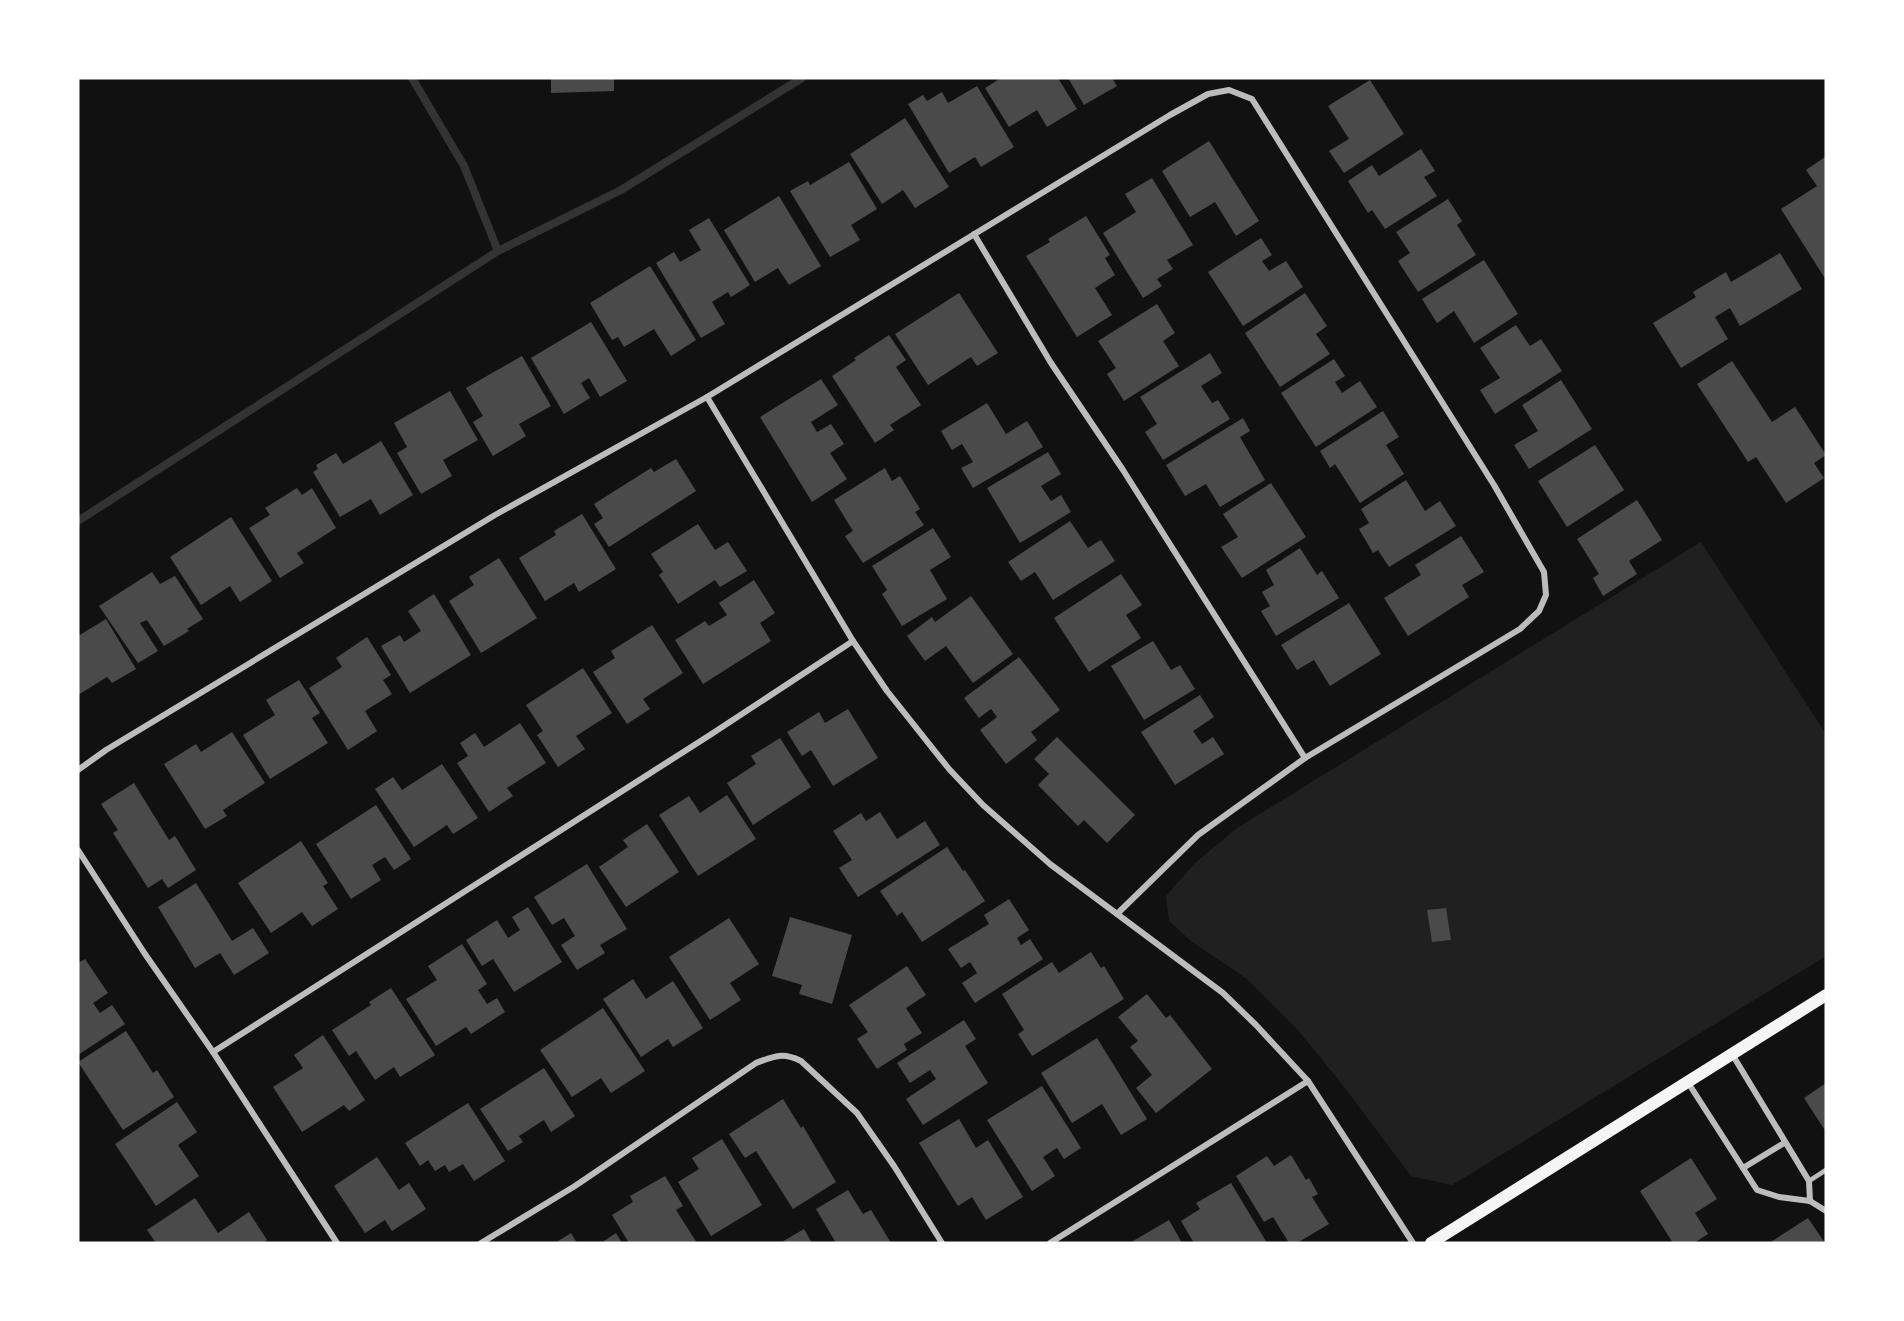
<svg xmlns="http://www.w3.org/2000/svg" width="1904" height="1321" font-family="'Space Grotesk',sans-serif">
<rect width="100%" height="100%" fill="#111"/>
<polygon fill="#202020" points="1701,542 1826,734 1826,956 1452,1185 1411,1176 1341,1083 1297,1029 1247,979 1192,942 1169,921 1166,896 1196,862 1237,828"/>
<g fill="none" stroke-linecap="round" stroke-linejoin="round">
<g stroke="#333" stroke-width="8">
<polyline points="412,78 464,166 498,251"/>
<polyline points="78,521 498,251 621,190 802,78"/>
</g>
</g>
<g fill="#4a4a4a">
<polygon points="551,78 614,78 614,91 551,93"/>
<polygon points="1001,78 1058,78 1077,109 1047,127 1037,110 1009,127 985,88"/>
<polygon points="1068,78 1112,78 1117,86 1084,105"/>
<polygon points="1370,80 1404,134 1344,173 1329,151 1349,139 1328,106"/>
<polygon points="977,86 1014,147 981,167 975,157 949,173 908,104 923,95 927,101 942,92 948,103"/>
<polygon points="905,118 949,187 915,208 903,190 882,204 850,154"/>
<polygon points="1209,141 1259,221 1236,236 1215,202 1190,217 1162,171"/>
<polygon points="1421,149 1435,171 1424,177 1437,196 1385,229 1372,210 1368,213 1348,181 1372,165 1379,176"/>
<polygon points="1825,157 1826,158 1826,280 1781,209 1817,186 1806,170"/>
<polygon points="849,162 877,209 851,225 860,240 830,257 790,191 808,181 810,185"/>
<polygon points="1152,178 1193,245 1167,260 1173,269 1157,279 1162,286 1143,298 1103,233 1136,212 1125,194"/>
<polygon points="779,196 821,266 789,285 778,268 755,282 724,230"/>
<polygon points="1448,199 1462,221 1457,225 1476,255 1418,292 1398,261 1410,253 1396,232"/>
<polygon points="1086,216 1110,255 1105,258 1115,275 1095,288 1112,315 1077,337 1026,256 1050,242 1048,239"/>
<polygon points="709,218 750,285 731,297 728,292 712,302 725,324 701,338 656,263 674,252 680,262 701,250 689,230"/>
<polygon points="1261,238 1272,255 1262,261 1269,271 1286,261 1303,287 1243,326 1208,272"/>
<polygon points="1780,253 1802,289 1740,326 1730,308 1715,317 1728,339 1681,368 1653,323 1696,297 1693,292 1726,272 1731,282"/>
<polygon points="1484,260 1518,314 1474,343 1454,311 1437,323 1422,299"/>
<polygon points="650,266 696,340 671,356 654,329 624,347 618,337 612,340 590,303"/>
<polygon points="959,293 998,353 977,366 971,357 928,385 895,334"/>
<polygon points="1305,293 1327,326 1316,334 1330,354 1280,387 1245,333"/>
<polygon points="1157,304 1175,333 1163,341 1179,366 1124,401 1107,374 1116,368 1098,341"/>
<polygon points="591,322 627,381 600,397 589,378 581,383 590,398 564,414 531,358"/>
<polygon points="1516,325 1530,346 1541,339 1562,371 1495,414 1480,390 1500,378 1480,348"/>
<polygon points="889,335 906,360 896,367 921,405 890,425 894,430 875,443 832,376 856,360 854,358"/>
<polygon points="1210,353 1222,373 1201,386 1212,403 1218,400 1230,419 1163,460 1145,432 1157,424 1140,397"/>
<polygon points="522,356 551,406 519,424 526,436 493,456 473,422 483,416 466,388"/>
<polygon points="1334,359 1345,376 1335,382 1342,393 1360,381 1377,407 1316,447 1281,393"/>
<polygon points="1732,361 1772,422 1795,407 1826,455 1814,463 1824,478 1786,503 1756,457 1748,462 1697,384"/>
<polygon points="821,379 838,405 811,422 817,432 831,424 844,444 830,453 847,479 812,502 760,417"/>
<polygon points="1561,380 1592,429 1529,469 1514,445 1538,431 1522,405"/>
<polygon points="450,391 478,440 443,460 452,476 421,494 397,453 407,447 394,423"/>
<polygon points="987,403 1006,434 1027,421 1043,447 973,488 961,468 973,462 962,444 952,450 941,431"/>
<polygon points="1383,411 1399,437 1386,445 1404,474 1360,503 1335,464 1330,468 1320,451"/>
<polygon points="1243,418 1250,431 1240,437 1265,480 1220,507 1206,484 1185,496 1166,465"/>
<polygon points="381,441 413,495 380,515 371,499 340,517 313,472 318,469 316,465 336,453 343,464"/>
<polygon points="1595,445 1624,490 1567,527 1538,481"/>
<polygon points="1048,452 1061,474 1041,486 1051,501 1061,495 1071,512 1020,543 987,488"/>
<polygon points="676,459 696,491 609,547 594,524 603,518 594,504 651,468 654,472"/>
<polygon points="885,468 892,481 900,476 920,509 915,512 924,525 863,563 845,536 853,531 834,500"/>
<polygon points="1406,480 1425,511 1440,501 1456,526 1389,567 1378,550 1373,553 1359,529 1369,523 1361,509"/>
<polygon points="1271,483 1306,537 1242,578 1221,547 1238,537 1223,514"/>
<polygon points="297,488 302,495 312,488 336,528 297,553 304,563 280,578 249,528 270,515 265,508"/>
<polygon points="1637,500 1662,540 1629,561 1637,574 1603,596 1593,578 1599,574 1577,539"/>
<polygon points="582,514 616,569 579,592 574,583 545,601 519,558 556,535 554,531"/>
<polygon points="231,517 272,581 240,602 230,586 201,605 170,557"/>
<polygon points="1070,521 1088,548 1101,540 1115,561 1053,600 1035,572 1021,581 1008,562"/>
<polygon points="698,524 715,550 728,542 747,571 720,587 715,580 678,604 659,575 663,572 651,554"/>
<polygon points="933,528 951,557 930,570 947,599 902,626 882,594 887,590 872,566"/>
<polygon points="1461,536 1484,572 1462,585 1469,597 1408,636 1384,598 1421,575 1415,565"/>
<polygon points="1300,548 1317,575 1322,571 1339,598 1276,636 1261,611 1270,606 1262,592 1274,585 1266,570"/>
<polygon points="499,558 537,618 481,653 449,601 474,585 469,577"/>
<polygon points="152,572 160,584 175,576 203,619 187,629 189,631 164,646 147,620 140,623 158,651 138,663 99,606"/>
<polygon points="1121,574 1142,605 1126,615 1141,638 1089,672 1054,618"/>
<polygon points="754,580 775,613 760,623 771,641 703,684 675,640 705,621 709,626 727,615 719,603"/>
<polygon points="434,594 471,655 410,693 381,646 400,635 404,642 421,631 408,611"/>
<polygon points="971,596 1013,654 973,683 946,646 925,661 907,636 932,617 935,622"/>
<polygon points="1349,603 1381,654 1330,686 1314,660 1297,670 1281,645"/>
<polygon points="106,619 136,669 112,683 107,677 78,695 78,636"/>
<polygon points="652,625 683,673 643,699 650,709 627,724 593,672 615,658 611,651"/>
<polygon points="367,637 391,675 383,680 392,694 365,711 377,731 348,750 309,688 342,667 336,658"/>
<polygon points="1153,641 1171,670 1180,665 1195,689 1144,720 1111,666"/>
<polygon points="1019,657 1060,710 1031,732 1037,740 1006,764 980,730 997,717 991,709 979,718 964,698"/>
<polygon points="583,668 612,713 576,736 585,749 558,767 537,735 543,731 526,705"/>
<polygon points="299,680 320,713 312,718 328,743 270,779 243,735 275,715 266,700"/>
<polygon points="1200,695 1214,717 1193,731 1202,744 1213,737 1224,754 1175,785 1141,732"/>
<polygon points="848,709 878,758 833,786 811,750 802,756 787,732 819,712 825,723"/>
<polygon points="520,723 546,763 507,788 513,796 489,812 457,763 468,756 460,743 475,733 484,747"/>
<polygon points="232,732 265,783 223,810 227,816 205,829 164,764 196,744 201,752"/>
<polygon points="1057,737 1135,815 1107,843 1084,820 1078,826 1038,785 1049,774 1034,759"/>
<polygon points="780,738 811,787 753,825 727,783 756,764 751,756"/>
<polygon points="442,764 478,818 453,834 447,825 414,847 375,789 393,777 402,790"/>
<polygon points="134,783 169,840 175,836 196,870 168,888 162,879 148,888 113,833 118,830 101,804"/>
<polygon points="727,795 756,839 698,876 659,815 689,796 700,813"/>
<polygon points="376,805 411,859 394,870 385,857 372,865 381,880 351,899 316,844"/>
<polygon points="880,812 897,839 925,821 940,845 858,897 839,868 852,860 833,831 861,813 866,821"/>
<polygon points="647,824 679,872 626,907 599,867 628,847 623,840"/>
<polygon points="301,841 328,883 323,886 338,909 312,926 302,912 271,933 238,883"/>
<polygon points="947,847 963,871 965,870 985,901 922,942 902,912 897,916 880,891"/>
<polygon points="587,864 627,929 600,945 605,953 577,970 561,945 575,936 564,918 552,925 534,897"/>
<polygon points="196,883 232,941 253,928 269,953 234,975 220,953 195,968 158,907"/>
<polygon points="1009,899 1029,930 1017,938 1021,945 1030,939 1043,959 975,1003 962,983 977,973 970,962 961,968 948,949 989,924 984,915"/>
<polygon points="528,907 562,962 514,992 493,959 482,966 466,940 497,920 508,938 520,930 512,917"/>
<polygon points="1446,908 1451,940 1432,942 1427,910"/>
<polygon points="790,917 852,935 832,1004 799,994 802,985 772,976"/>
<polygon points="729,918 759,964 730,983 741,1000 710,1020 669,957"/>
<polygon points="462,944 487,984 478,990 487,1004 497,998 505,1012 471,1034 466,1027 436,1046 406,999 437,980 428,966"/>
<polygon points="1091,952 1101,968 1104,966 1124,999 1032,1056 1018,1034 1024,1030 1002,994 1052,962 1059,973"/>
<polygon points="85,959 108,993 93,1003 100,1013 112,1005 125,1024 78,1055 78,963"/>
<polygon points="907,966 926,995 906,1008 922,1033 904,1044 907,1050 877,1069 857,1039 868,1032 849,1005"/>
<polygon points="633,979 646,999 673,981 703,1028 673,1047 668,1039 641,1057 603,999"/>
<polygon points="391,988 435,1055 400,1077 394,1067 375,1080 356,1051 349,1056 332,1030 371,1005 369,1002"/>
<polygon points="1147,994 1166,1018 1170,1015 1212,1069 1156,1113 1136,1088 1152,1075 1130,1047 1138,1041 1118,1017"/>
<polygon points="603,1008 645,1071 611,1093 601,1078 572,1097 540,1050"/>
<polygon points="964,1020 976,1039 965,1046 988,1083 923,1125 906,1099 936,1079 930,1070 910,1083 897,1063"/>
<polygon points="126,1031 153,1073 157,1070 174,1097 123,1130 78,1062"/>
<polygon points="323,1035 365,1100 349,1111 344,1105 302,1132 273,1087 303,1068 294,1055"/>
<polygon points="1097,1038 1147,1119 1121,1135 1102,1104 1072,1123 1041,1073"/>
<polygon points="544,1068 575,1116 551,1132 544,1120 519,1136 523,1142 508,1151 480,1109"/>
<polygon points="1826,1083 1826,1132 1804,1098"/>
<polygon points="1042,1086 1081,1148 1064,1159 1057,1148 1043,1157 1055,1176 1032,1191 987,1120"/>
<polygon points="783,1099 801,1128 803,1126 836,1182 793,1209 756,1151 745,1158 729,1134"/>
<polygon points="177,1102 197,1132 178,1145 199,1176 156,1206 115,1144"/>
<polygon points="468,1103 505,1161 474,1181 463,1164 449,1172 445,1165 435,1171 428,1160 420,1166 405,1143"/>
<polygon points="959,1119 976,1148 988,1140 1023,1197 986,1220 972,1197 958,1206 919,1143"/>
<polygon points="722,1139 762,1205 711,1236 678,1182 699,1169 692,1158"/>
<polygon points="1291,1155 1306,1180 1309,1178 1318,1194 1312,1197 1329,1224 1297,1243 1289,1243 1273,1217 1264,1222 1236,1176 1267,1156 1274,1166"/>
<polygon points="377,1157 399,1190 409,1183 426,1209 392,1231 385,1220 365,1233 334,1186"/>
<polygon points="1691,1158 1717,1199 1695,1213 1708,1234 1694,1243 1673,1243 1640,1191"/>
<polygon points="665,1176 683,1206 676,1210 697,1243 629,1243 612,1215 633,1202 630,1196"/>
<polygon points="1231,1183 1267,1243 1194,1243 1181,1221 1200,1209 1196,1203"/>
<polygon points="848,1190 863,1214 871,1210 891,1243 836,1243 816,1209"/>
<polygon points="195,1198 218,1233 249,1212 267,1240 263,1243 156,1243 147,1230"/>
<polygon points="1808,1218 1825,1243 1769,1243"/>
<polygon points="1169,1220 1182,1243 1134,1243 1133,1241"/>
<polygon points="804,1229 812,1243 780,1243"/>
<polygon points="571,1233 577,1243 555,1243"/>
<polygon points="616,1233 622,1243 601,1243"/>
</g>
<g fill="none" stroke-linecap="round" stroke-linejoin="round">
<polyline stroke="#bcbcbc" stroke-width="4.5" points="1809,1181 1826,1170"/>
<g stroke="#bcbcbc" stroke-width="6">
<polyline points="974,234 1051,363 1123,470 1305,758"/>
<polyline points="707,397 853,641 887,691 949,769 983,805 1050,864 1223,993 1256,1025 1308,1081 1413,1243"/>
<polyline points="78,770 106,750 495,515 707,397 1170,115 1208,94 1229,90 1252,99 1494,485 1544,572 1546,595 1539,611 1520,629 1305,758 1198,835 1117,914"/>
<polyline points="78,850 145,954 213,1052 337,1243"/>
<polyline points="213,1052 710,735 853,641"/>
<polyline points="1687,1081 1757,1190 1779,1197 1810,1201 1809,1181 1732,1054"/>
<polyline points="1743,1168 1784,1143"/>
<polyline points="1810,1201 1826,1211"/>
<path d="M481,1243L575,1186L756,1063C774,1056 783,1052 801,1061L857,1113L894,1166L942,1243"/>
<polyline points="1050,1243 1308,1081"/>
</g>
<polyline stroke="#f5f5f5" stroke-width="12" points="1431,1243 1826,995"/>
</g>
<rect width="1904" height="1321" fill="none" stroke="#ffffff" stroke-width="159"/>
</svg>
